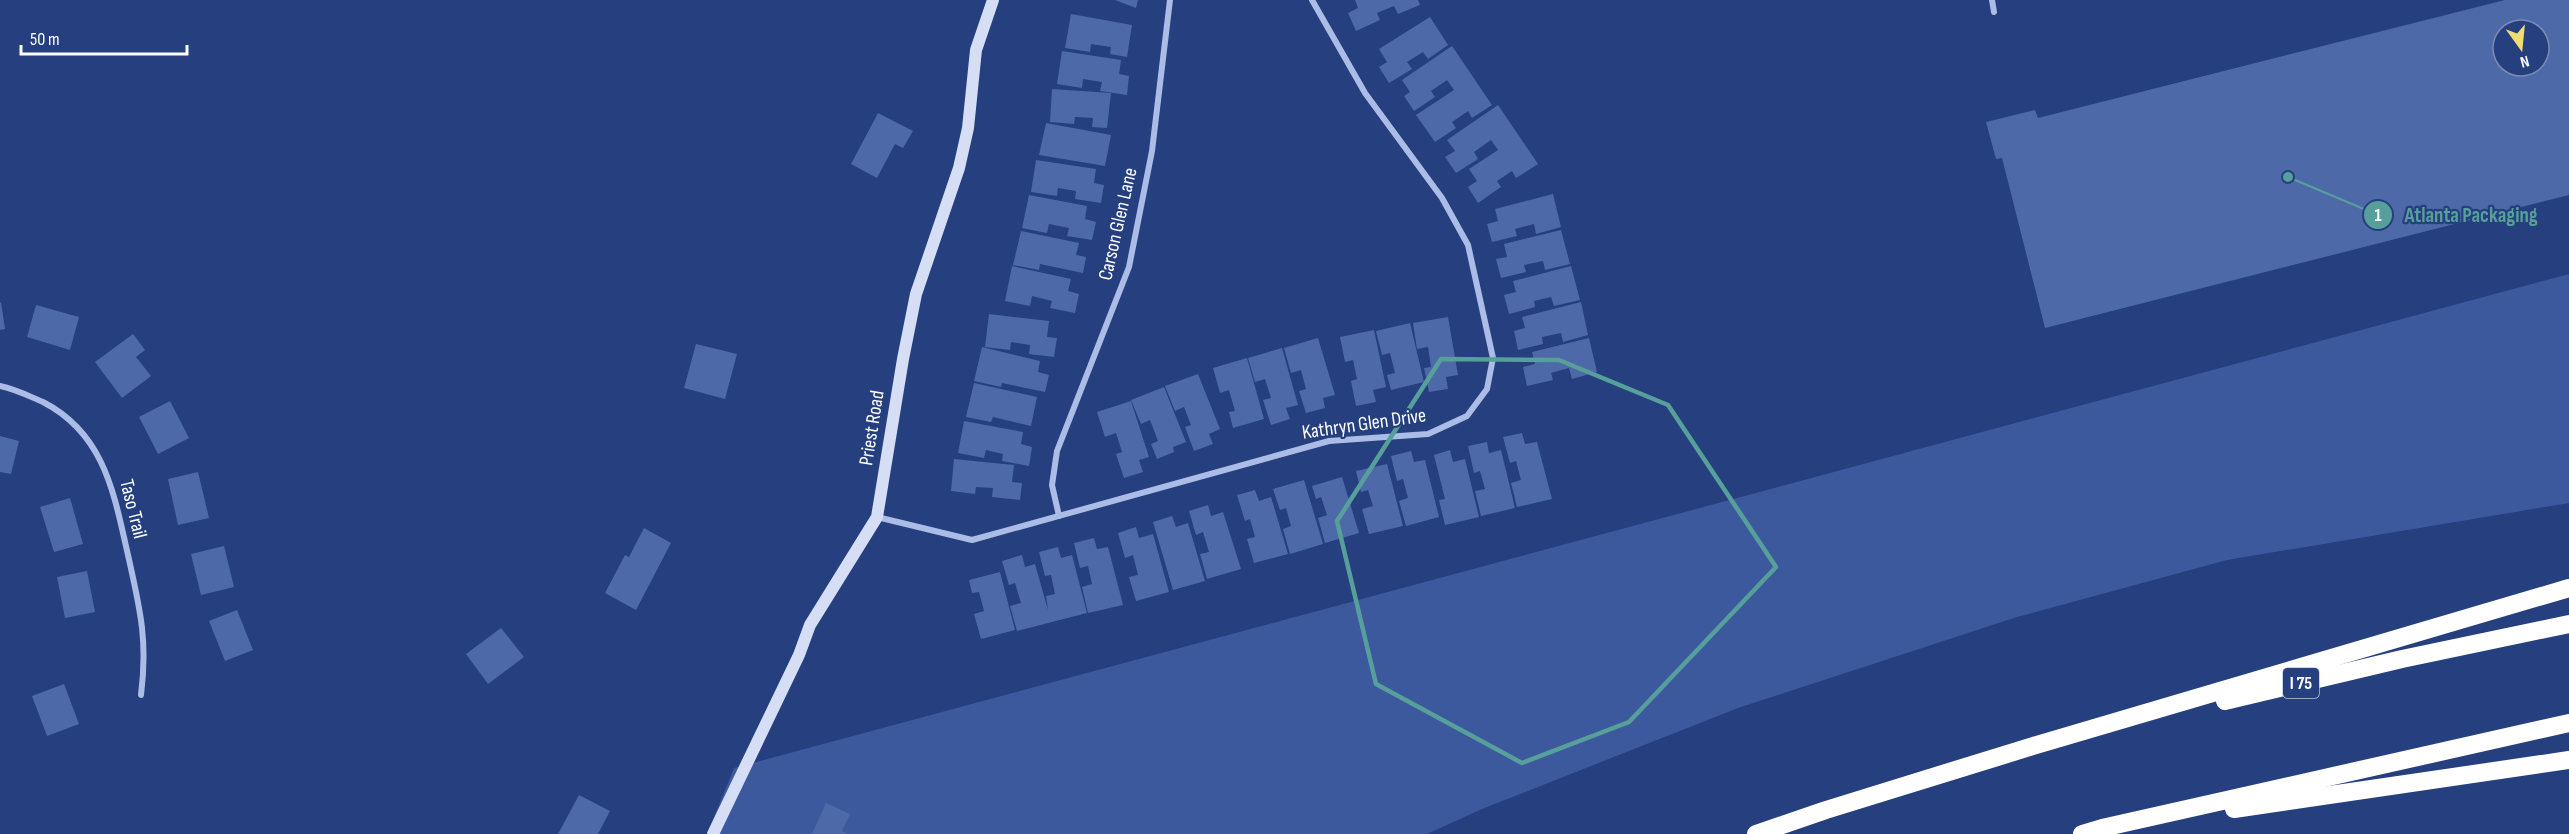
<svg xmlns="http://www.w3.org/2000/svg" width="2569" height="834" font-family="'Sofia Sans Condensed',sans-serif">
<rect width="100%" height="100%" fill="#253f7f"/>
<polygon fill="#3d599e" points="2569,274 2569,503 2227,560 2017,617 1738,708 1482,809 1427,834 707,834 734,768"/>
<g fill="#4e69a8" fill-rule="evenodd">
<polygon points="1115,0 1138,0 1136,8"/>
<polygon points="1355,0 1418,0 1420,5 1398,14 1394,6 1377,13 1380,20 1356,31 1348,13 1358,8"/>
<path d="M2505,0H2569V195L2045,328L2002,158L1996,159L1986,122L2035,110L2038,118ZM2503,30H2539V66H2503Z"/>
<polygon points="1071,14 1132,25 1127,57 1110,54 1111,47 1091,44 1090,52 1065,48"/>
<polygon points="1430,17 1448,45 1428,59 1423,52 1407,62 1412,69 1389,83 1379,67 1387,62 1379,49"/>
<polygon points="1452,46 1492,105 1472,118 1468,111 1452,122 1456,128 1435,142 1416,115 1454,90 1447,80 1431,91 1435,97 1414,111 1404,96 1410,92 1402,80"/>
<polygon points="1062,51 1121,60 1119,74 1129,76 1127,95 1100,91 1102,82 1083,79 1082,88 1057,84"/>
<polygon points="1052,89 1111,93 1107,128 1092,127 1093,118 1075,117 1074,124 1050,122"/>
<polygon points="1498,105 1538,164 1516,178 1512,171 1497,181 1501,187 1478,203 1468,187 1477,181 1469,169 1498,150 1491,140 1474,152 1478,159 1456,173 1445,157 1455,151 1447,140"/>
<polygon points="878,113 913,131 903,148 895,144 877,178 851,164"/>
<polygon points="1046,123 1111,135 1105,166 1039,155"/>
<polygon points="1036,160 1096,169 1094,183 1104,185 1101,203 1075,199 1076,191 1058,188 1057,196 1031,192"/>
<polygon points="1553,194 1561,227 1536,234 1534,224 1515,229 1517,236 1492,242 1487,224 1498,221 1495,209"/>
<polygon points="1029,195 1087,206 1085,219 1096,222 1092,240 1067,236 1069,228 1049,224 1047,233 1022,228"/>
<polygon points="1561,230 1570,264 1545,270 1543,261 1524,265 1526,272 1501,278 1496,259 1507,257 1504,244"/>
<polygon points="1021,231 1079,243 1076,255 1086,257 1083,273 1040,264 1039,270 1013,265"/>
<polygon points="1012,266 1071,279 1068,291 1079,294 1075,313 1050,308 1052,301 1032,296 1030,306 1005,301"/>
<polygon points="1571,266 1580,300 1554,306 1551,297 1534,301 1535,307 1509,314 1504,295 1516,292 1513,281"/>
<polygon points="1,302 5,329 0,330 0,303"/>
<polygon points="1581,302 1588,335 1563,342 1561,333 1542,337 1543,344 1518,350 1514,331 1525,328 1522,317"/>
<polygon points="36,305 79,317 70,350 27,337"/>
<polygon points="989,314 1049,321 1047,337 1057,338 1054,357 1029,354 1030,345 1011,342 1010,350 985,347"/>
<polygon points="1448,317 1458,375 1446,377 1448,389 1429,392 1424,368 1431,367 1428,347 1417,349 1413,323"/>
<polygon points="1410,323 1424,382 1391,390 1387,375 1395,373 1390,353 1382,355 1376,331"/>
<polygon points="1374,330 1386,387 1373,390 1376,402 1356,406 1351,381 1357,379 1353,360 1345,362 1340,337"/>
<polygon points="133,334 145,350 136,357 151,376 122,398 95,362"/>
<polygon points="1318,338 1335,395 1323,398 1325,408 1306,413 1299,391 1306,389 1301,370 1291,373 1284,348"/>
<polygon points="1589,338 1597,372 1572,379 1569,368 1551,373 1553,380 1527,386 1523,367 1535,364 1532,352"/>
<polygon points="696,344 737,354 725,399 684,388"/>
<polygon points="982,347 1040,361 1038,372 1049,375 1045,392 1002,383 1001,387 974,381"/>
<polygon points="1282,348 1298,405 1286,408 1290,419 1271,425 1263,400 1271,398 1265,379 1255,382 1248,358"/>
<polygon points="1247,358 1264,419 1233,428 1229,412 1235,411 1229,390 1220,393 1213,368"/>
<polygon points="1198,374 1220,429 1209,434 1213,444 1194,451 1185,427 1191,425 1184,407 1175,411 1165,386"/>
<polygon points="974,383 1037,397 1031,426 993,417 991,422 966,417"/>
<polygon points="1164,387 1186,442 1173,447 1174,452 1157,459 1151,444 1158,441 1150,420 1141,424 1131,400"/>
<polygon points="170,401 189,438 158,454 139,417"/>
<polygon points="1131,401 1149,457 1139,460 1143,472 1124,478 1116,454 1122,452 1116,433 1105,437 1097,412"/>
<polygon points="964,421 1023,432 1021,444 1032,447 1029,466 1002,461 1003,454 986,450 984,458 958,453"/>
<polygon points="1522,433 1525,444 1537,442 1552,499 1517,507 1511,483 1521,480 1516,461 1510,463 1503,437"/>
<polygon points="0,436 19,441 11,474 0,472"/>
<polygon points="1487,442 1489,453 1501,450 1515,508 1481,516 1475,491 1485,489 1480,471 1474,473 1468,446"/>
<polygon points="1450,450 1453,462 1465,459 1479,517 1445,525 1439,500 1445,499 1434,455"/>
<polygon points="1411,451 1414,462 1425,460 1439,517 1406,526 1399,501 1408,498 1403,479 1397,481 1391,456"/>
<polygon points="954,459 1014,465 1012,482 1022,483 1020,500 992,497 993,488 976,487 975,494 951,491"/>
<polygon points="1387,464 1403,526 1369,534 1362,509 1373,506 1368,490 1361,492 1356,471"/>
<polygon points="198,472 209,518 178,525 168,479"/>
<polygon points="1342,477 1359,533 1325,543 1318,518 1327,515 1321,497 1316,499 1312,486"/>
<polygon points="1304,480 1323,544 1290,554 1283,529 1291,526 1286,508 1280,510 1273,489"/>
<polygon points="1255,490 1259,501 1271,497 1288,554 1254,563 1247,539 1255,537 1250,519 1245,521 1237,495"/>
<polygon points="70,498 83,544 54,552 40,507"/>
<polygon points="1208,505 1211,516 1223,512 1241,569 1207,579 1200,554 1209,552 1203,532 1196,535 1189,511"/>
<polygon points="1172,516 1176,527 1188,523 1205,581 1173,590 1153,522"/>
<polygon points="1136,527 1139,538 1153,534 1169,592 1136,601 1129,577 1138,575 1133,555 1125,558 1118,533"/>
<polygon points="644,528 671,543 636,610 605,593 625,555 629,557"/>
<polygon points="1094,538 1097,549 1108,547 1123,605 1088,613 1082,587 1092,584 1088,566 1080,568 1074,543"/>
<polygon points="224,546 234,587 201,595 191,554"/>
<polygon points="1058,547 1061,558 1072,555 1087,613 1017,631 1010,606 1021,603 1015,583 1009,585 1002,561 1022,555 1025,567 1035,564 1048,610 1046,596 1055,594 1051,575 1045,576 1039,552"/>
<polygon points="87,571 95,612 65,618 57,577"/>
<polygon points="1000,572 1015,630 981,639 974,614 984,611 979,592 972,593 969,580"/>
<polygon points="237,610 253,650 225,661 209,621"/>
<polygon points="501,628 524,657 488,684 466,654"/>
<polygon points="64,684 79,724 47,736 32,696"/>
<polygon points="579,795 610,811 598,834 558,834"/>
<polygon points="826,803 850,814 842,831 848,834 812,834"/>
</g>
<g fill="none" stroke-linecap="round" stroke-linejoin="round">
<g stroke="#abbde6" stroke-width="6">
<polyline points="1992,0 1994,12"/>
<path d="M0,386C15,389 29,396 43,402C105,434 114,494 128,555C140,609 148,640 141,695"/>
<polyline points="1059,516 1052,485 1057,451 1129,267 1152,151 1170,0"/>
<polyline points="877,517 972,540 1329,441 1428,434 1467,416 1487,389 1493,358 1468,245 1442,198 1365,93 1312,0"/>
</g>
<polyline stroke="#d5def5" stroke-width="12" points="713,834 799,655 810,625 877,517 903,359 916,294 959,168 968,128 976,50 993,0"/>
<g stroke="#fff" stroke-width="18">
<polyline points="2225,701 2402,659 2569,624"/>
<polyline points="2234,809 2569,760"/>
<polyline points="1756,834 1826,810 2033,746 2569,588"/>
<polyline points="2082,834 2102,828 2569,723"/>
</g>
</g>
<path fill="none" stroke="#579f9a" stroke-width="4.5" stroke-linejoin="round" d="M1441,359L1559,360L1668,405L1776,567L1629,722L1522,763L1376,684L1337,521Z"/>
<g text-anchor="middle" dominant-baseline="central" stroke-width="4.5" stroke-linejoin="round" paint-order="stroke">
<rect fill="#253f7f" stroke="#bec5d9" stroke-width="1.5" x="2283" y="668" width="36" height="30" rx="4.5"/>
<g font-size="18" font-weight="bold" fill="#fff">
<text x="2301" y="683">I 75</text>
</g>
<g font-size="20" fill="#fff" stroke="#253f7f">
<text transform="translate(1118 224) rotate(-77)">Carson Glen Lane</text>
<text transform="translate(1364 424) rotate(-8)">Kathryn Glen Drive</text>
<text transform="translate(872 428) rotate(-81)">Priest Road</text>
<text transform="translate(133 509) rotate(76)">Taso Trail</text>
</g>
</g>
<path fill="none" stroke="#579f9a" stroke-width="2" d="M2288 177L2378 215"/>
<g fill="#579f9a" stroke="#253f7f" stroke-width="2">
<circle cx="2288" cy="177" r="6"/>
<circle cx="2378" cy="215" r="15"/>
</g>
<g font-size="18" text-anchor="middle" font-weight="bold" fill="#fff">
<text x="2378" y="221">1</text>
</g>
<g font-size="21" text-anchor="middle" font-weight="bold" fill="#579f9a" stroke="#253f7f" stroke-width="4.5" stroke-linejoin="round" paint-order="stroke">
<text x="2471" y="222">Atlanta Packaging</text>
</g>
<g transform="translate(2521 48) rotate(165)"><circle r="28" fill="#253f7f" stroke="#7c8cb2" stroke-width="1.5"/>
<path d="M0-4.5L10 22L0 15L-10 22Z" fill="#efde70"/>
<text y="-9" font-size="16" font-weight="bold" text-anchor="middle" fill="#ffffff">N</text>
</g>
<path d="M21 45v9h166v-9" fill="none" stroke="#ffffff" stroke-width="3"/>
<text x="30" y="45" font-size="18" fill="#ffffff" stroke="#253f7f" stroke-width="4.5" paint-order="stroke">50 m</text>
</svg>
